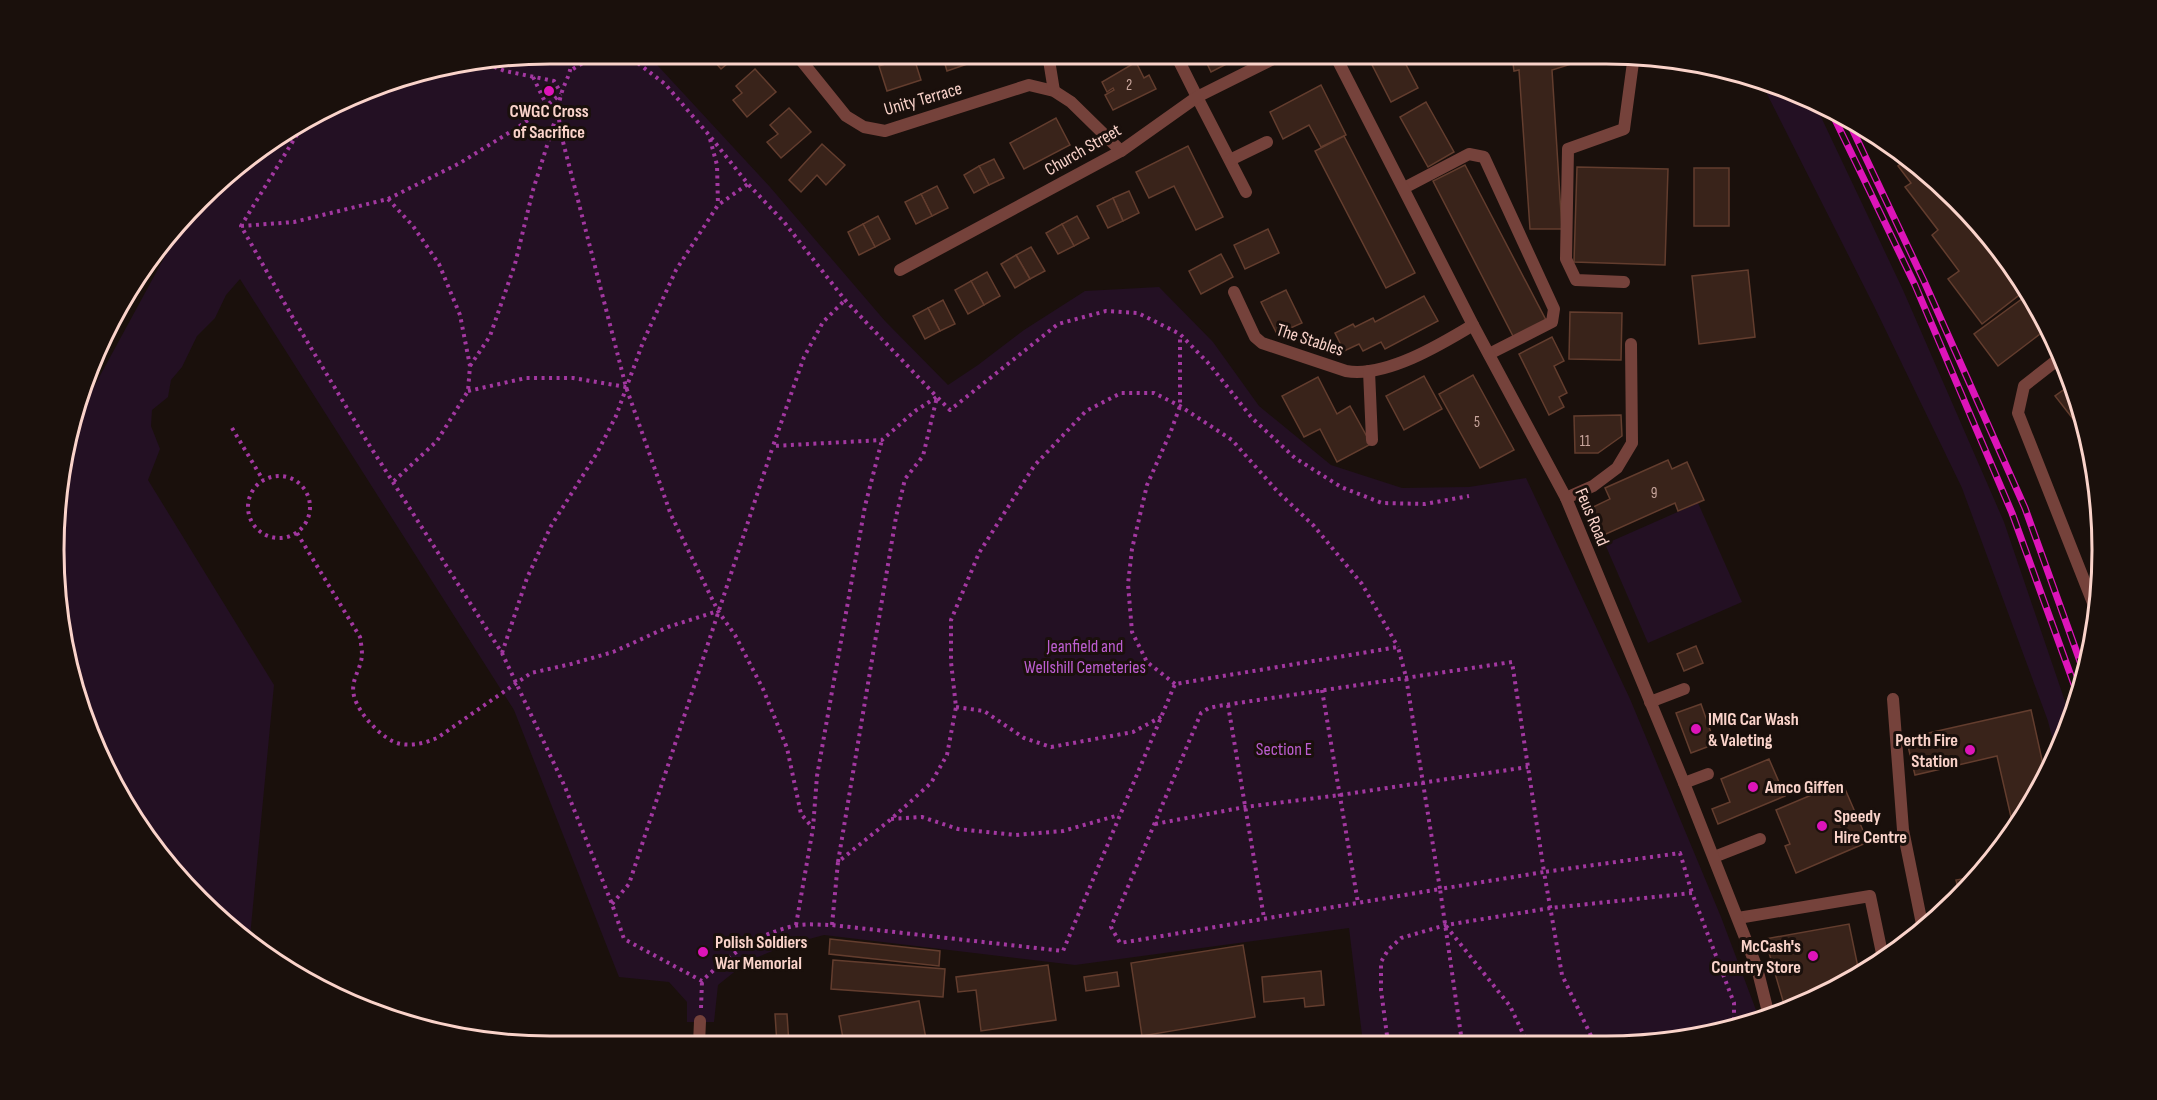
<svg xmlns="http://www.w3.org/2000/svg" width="2157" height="1100" font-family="'Sofia Sans Condensed',sans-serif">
<rect width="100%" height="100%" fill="#1a100c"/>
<g fill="#231023">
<polygon points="550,54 647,54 770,187 885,321 948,385 978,365 1024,330 1085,291 1159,287 1213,342 1259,406 1331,465 1402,488 1469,487 1526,478 1630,699 1721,917 1759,1018 1671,1042 1363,1043 1349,928 1075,965 824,935 787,945 748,961 718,985 714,1022 687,1022 687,1002 669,982 619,977 514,710 240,279 226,295 215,318 197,336 182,367 171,380 168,397 152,410 151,426 160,449 148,480 274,685 250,937 199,900 105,769 58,614 64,453 77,418 189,212 248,157 390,80"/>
<polygon points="1760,80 1813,100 1903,290 2004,522 2071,719 2057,757 2048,721 1962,488 1874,306"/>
<polygon points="1698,503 1742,602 1648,643 1605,544"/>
</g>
<g fill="#39231a" stroke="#633d2e" stroke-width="1.5">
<polygon points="708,54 739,54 721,69"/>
<polygon points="942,54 974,54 976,61 947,71"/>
<polygon points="974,54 996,54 976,61"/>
<polygon points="913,55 921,80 887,91 879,66"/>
<polygon points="1106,55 1126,55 1111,63"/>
<polygon points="1203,55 1244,55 1211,72"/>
<polygon points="1367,55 1401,55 1418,88 1391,102"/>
<polygon points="1512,55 1582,55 1581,61 1552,70 1562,229 1530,229 1519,70 1514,71"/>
<polygon points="1136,62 1144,78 1149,75 1156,89 1113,110 1105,95 1114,90 1113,88 1107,92 1102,82"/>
<polygon points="755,69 776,92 747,117 733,100 742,93 736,86"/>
<polygon points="1321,85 1346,135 1321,147 1309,125 1283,139 1270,112"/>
<polygon points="1426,102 1454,152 1428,167 1400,117"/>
<polygon points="789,108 811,132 781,158 767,142 778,134 770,125"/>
<polygon points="1056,118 1070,145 1024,169 1010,143"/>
<polygon points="1344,136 1415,273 1386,288 1315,151"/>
<polygon points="822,144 845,165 826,185 817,175 801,192 789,180"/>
<polygon points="1188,146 1223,217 1196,230 1174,186 1149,198 1136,172"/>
<polygon points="1910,157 1972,216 2027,289 1982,324 1948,279 1959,271 1932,235 1938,230 1905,187 1911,183 1898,166"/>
<polygon points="994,159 1004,178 989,185 979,166"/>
<polygon points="1465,165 1547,322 1514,338 1433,181"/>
<polygon points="979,166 989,185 974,193 964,175"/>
<polygon points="1577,167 1668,169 1665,265 1574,262"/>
<rect x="1694" y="168" width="35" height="58"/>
<polygon points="937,186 948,208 932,216 921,194"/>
<polygon points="1129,191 1139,213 1123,221 1113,198"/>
<polygon points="921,194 932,216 916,224 905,202"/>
<polygon points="1113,198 1123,221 1108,228 1097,206"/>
<polygon points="878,216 890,239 875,247 863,224"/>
<polygon points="1077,216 1089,238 1074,246 1062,224"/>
<polygon points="863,224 875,247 859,255 848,232"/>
<polygon points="1062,224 1074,246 1058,254 1046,233"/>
<polygon points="1268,229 1279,253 1245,269 1234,245"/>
<polygon points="1031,247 1045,271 1030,279 1016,255"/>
<polygon points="1221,254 1233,277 1201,294 1189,271"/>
<polygon points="1016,255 1030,279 1015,288 1001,264"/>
<polygon points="1748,270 1755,337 1699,344 1692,276"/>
<polygon points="987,272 1000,296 984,305 971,281"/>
<polygon points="971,281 984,305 968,314 955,290"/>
<polygon points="1286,290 1302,323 1277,334 1261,302"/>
<polygon points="2030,293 2036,302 2048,328 1998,366 1974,334"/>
<polygon points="1424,296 1438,321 1385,349 1381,342 1363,351 1359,344 1344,351 1335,333 1353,324 1355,327 1373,318 1375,322"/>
<polygon points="943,300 955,324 940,331 928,308"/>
<polygon points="928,308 940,331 925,339 913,316"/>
<polygon points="1570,312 1622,313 1621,360 1569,359"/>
<polygon points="1552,337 1564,361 1554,366 1567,393 1559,397 1564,407 1549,415 1519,354"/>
<polygon points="1473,375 1514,450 1480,468 1439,394"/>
<polygon points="1424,376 1442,409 1404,430 1386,396"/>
<polygon points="1318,377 1337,414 1350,406 1371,444 1337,462 1320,429 1304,437 1282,396"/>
<polygon points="2073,383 2077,390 2088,438 2055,396"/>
<polygon points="1621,415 1622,436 1598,453 1575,453 1574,416"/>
<polygon points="1668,460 1672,469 1687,462 1704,500 1678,511 1675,503 1597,538 1585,511 1610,499 1605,488"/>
<polygon points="1696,646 1703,663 1684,671 1677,654"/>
<polygon points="1701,704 1715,744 1691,753 1676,713"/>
<polygon points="2031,710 2046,778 2014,830 1997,756 1915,775 1906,738"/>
<polygon points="1769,759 1785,796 1718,824 1712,809 1730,802 1721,779"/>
<polygon points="1842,782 1868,842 1796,873 1785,846 1790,844 1776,810"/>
<polygon points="1967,878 1968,884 1959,892 1956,880"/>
<polygon points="1849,924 1859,972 1796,1008 1786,1011 1765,939"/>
<polygon points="830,939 940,951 939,966 829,954"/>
<polygon points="1243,945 1255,1017 1142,1036 1131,963"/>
<polygon points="833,960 945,969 943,997 831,989"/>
<polygon points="1048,965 1056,1020 981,1031 976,990 958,992 956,977"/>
<polygon points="1321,971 1324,1005 1305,1007 1304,998 1264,1002 1262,977"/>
<polygon points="1117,972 1119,986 1086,991 1084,977"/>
<polygon points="919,1001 926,1039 902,1044 844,1044 839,1016"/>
<polygon points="775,1014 787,1014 789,1044 777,1044"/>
</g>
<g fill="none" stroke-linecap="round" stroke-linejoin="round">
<g stroke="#a237a0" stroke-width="4" stroke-dasharray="3 4.5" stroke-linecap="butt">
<path d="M571,54C572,76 566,77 561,95C557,109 559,120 561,134L626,387L671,515L718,611L735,635L763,689L787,748L801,814L813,828"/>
<polyline points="604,54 630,58"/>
<polyline points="626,54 665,84 709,135 748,184 784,222 845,300 937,397 915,411 882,440 773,446 804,357 823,322 845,300"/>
<polyline points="487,64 505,71 554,81 561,93"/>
<polyline points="573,69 597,54"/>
<polyline points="533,77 547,106"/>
<path d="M301,128L241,226L293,318L368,443L502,653L565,787L612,904L624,939L702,981C729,955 757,934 794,926C806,923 820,925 832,925L1063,951L1175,684L1398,647L1406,677L1440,889L1544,872L1562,975L1594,1042"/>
<polyline points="710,139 717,165 718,205"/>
<polyline points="388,199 413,226 439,264 460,315 470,366 468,391 437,441 394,481"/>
<polyline points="241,226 294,222 388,199 460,163 523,124 561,94"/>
<polyline points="470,366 490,336 515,264 533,190 557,114"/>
<polyline points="468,391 526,378 573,378 626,387"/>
<polyline points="232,428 263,480"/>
<circle cx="279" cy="507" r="31"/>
<path d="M297,533L360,637C361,643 362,650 362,655C361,670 350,680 354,696C358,713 383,741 401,744C414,746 425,743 437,738L531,673L571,664L613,652L668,627L718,611"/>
<polyline points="502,653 527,578 551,526 597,453 616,416 643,342 676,270 718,205 748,184"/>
<polyline points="1175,684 1147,662 1132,632 1128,584 1132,549 1147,485 1171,431 1180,406 1180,335"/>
<polyline points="1322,690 1358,903"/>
<polyline points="1228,705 1264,918"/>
<polyline points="956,707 984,711 1024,738 1051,747 1133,732 1161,717"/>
<polyline points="891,819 922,817 958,829 1016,835 1063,831 1119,815"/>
<polyline points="1155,824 1245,807 1340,795 1528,767"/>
<polyline points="838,862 896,517 905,479 923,456 937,397 950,410 1058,324 1106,311 1138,313 1180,334 1210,365 1252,418 1295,458 1341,487 1382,503 1425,504 1469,496"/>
<polyline points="612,904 629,884 773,446"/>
<polyline points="796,925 813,828 817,776 865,506 882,440"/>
<polyline points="832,925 838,862 890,820 931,783 947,755 956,707 951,662 951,620 979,553 1034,466 1086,411 1121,393 1154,393 1180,406 1232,440 1278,492 1314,526 1362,584 1398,647"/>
<polyline points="1446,926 1510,1006 1527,1042"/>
<polyline points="701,1008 702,981"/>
<polyline points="1462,1042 1440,889 1120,943 1111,927 1201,713 1209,708 1218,706 1512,662 1544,872 1680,853 1692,893"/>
<polyline points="1388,1043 1381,990 1381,962 1388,950 1401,938 1446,925 1551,908 1692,893 1734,1003 1734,1025"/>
</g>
<g stroke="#75423b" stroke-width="12">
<polyline points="1197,97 1246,192"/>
<polyline points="1230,160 1267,142"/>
<polyline points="1404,188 1469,154 1484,157 1554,309 1552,322 1489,354"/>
<polyline points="1624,282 1576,280 1566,259 1568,149 1624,129 1634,55"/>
<polyline points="2061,357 2024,386 2018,413 2097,613"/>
<polyline points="1566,498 1593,486 1617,468 1632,443 1631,344"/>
<polyline points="1893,699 1903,830 1923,929"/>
<polyline points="1650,702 1684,689"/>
<polyline points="1684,783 1708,774"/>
<polyline points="1714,857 1760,839"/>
<polyline points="1738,918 1870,896 1883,958"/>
<polyline points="699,1044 700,1021"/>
</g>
<g stroke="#75423b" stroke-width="12">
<polyline points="796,54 846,116 864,127 885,131 1029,85 1054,91 1071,102 1121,151"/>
<polyline points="1048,54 1054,91"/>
<polyline points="1176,55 1197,97"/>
<polyline points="900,270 1121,151 1197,97 1281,55"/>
<path d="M1234,292L1255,337L1262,343L1346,371C1385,378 1440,345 1473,325"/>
<polyline points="1369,371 1372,440"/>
</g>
<polyline stroke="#75423b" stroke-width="12" points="1335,55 1473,325 1566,498 1684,783 1757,968 1769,1016"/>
<g stroke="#dd14b9" stroke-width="7">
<g id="rail">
<polyline points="1829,107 1915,285 2012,513 2079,698"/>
<polyline points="1847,118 1924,281 2025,508 2086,678"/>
</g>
</g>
<use href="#rail" stroke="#1a100c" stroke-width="4.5" stroke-dasharray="14" stroke-linecap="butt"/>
</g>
<g fill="#dd14b9" stroke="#1a100c" stroke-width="2">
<circle cx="549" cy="91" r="6"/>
<circle cx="1696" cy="729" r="6"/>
<circle cx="1970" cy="750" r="6"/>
<circle cx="1753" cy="787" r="6"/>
<circle cx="1822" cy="826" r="6"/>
<circle cx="703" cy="952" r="6"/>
<circle cx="1813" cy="956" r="6"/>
</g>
<g text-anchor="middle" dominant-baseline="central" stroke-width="6" stroke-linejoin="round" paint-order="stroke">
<g font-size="15" fill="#caa79e">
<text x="1129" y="85">2</text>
<text x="1477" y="422">5</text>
<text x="1585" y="441">11</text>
<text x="1654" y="493">9</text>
</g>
<g font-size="18" fill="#fad3ca" stroke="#1a100c">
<text transform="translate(923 99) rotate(-16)">Unity Terrace</text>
<text transform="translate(1083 150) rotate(-30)">Church Street</text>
<text transform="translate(1310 340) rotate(18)">The Stables</text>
<text transform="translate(1592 517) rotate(67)">Feus Road</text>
</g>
<g font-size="18" font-weight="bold" fill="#fad3ca" stroke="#1a100c" text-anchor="start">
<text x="549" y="111" text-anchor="middle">CWGC Cross<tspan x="549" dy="21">of Sacrifice</tspan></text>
<text x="1708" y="719">IMIG Car Wash<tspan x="1708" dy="21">&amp; Valeting</tspan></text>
<text x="1958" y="740" text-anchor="end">Perth Fire<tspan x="1958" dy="21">Station</tspan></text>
<text x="1765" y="787">Amco Giffen</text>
<text x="1834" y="816">Speedy<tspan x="1834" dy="21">Hire Centre</tspan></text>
<text x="715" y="942">Polish Soldiers<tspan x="715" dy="21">War Memorial</tspan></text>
<text x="1801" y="946" text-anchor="end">McCash's<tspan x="1801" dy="21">Country Store</tspan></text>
</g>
<g font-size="18" fill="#be5ed2" stroke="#1a100c">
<text x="1085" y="646">Jeanfield and<tspan x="1085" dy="21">Wellshill Cemeteries</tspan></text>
<text x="1284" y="749">Section E</text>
</g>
</g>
<path d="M0 0H2157V1100H0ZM550 64H1606A486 486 0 0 1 2092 550V550A486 486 0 0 1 1606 1036H550A486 486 0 0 1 64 550V550A486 486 0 0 1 550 64Z" fill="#1a100c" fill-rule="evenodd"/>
<path fill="none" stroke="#fad3ca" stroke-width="3" d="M550 64H1606A486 486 0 0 1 2092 550V550A486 486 0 0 1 1606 1036H550A486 486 0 0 1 64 550V550A486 486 0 0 1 550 64Z"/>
</svg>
